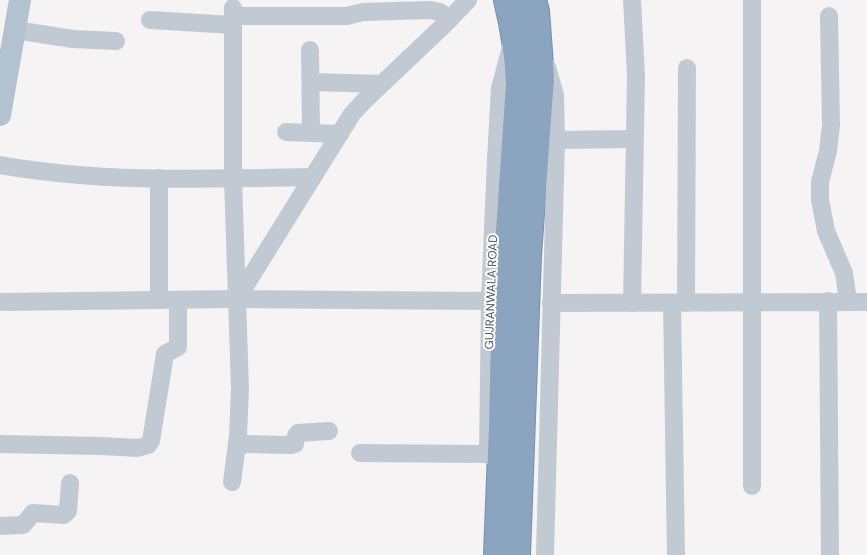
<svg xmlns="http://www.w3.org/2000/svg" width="867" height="555" font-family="'DM Sans',sans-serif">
<rect width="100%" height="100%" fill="#f5f3f3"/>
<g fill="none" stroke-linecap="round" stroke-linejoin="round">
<g stroke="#7690ad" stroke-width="28">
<g id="highway">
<path d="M497,555L502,427L505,291L519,84C518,54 514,28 507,0"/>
<polyline points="517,555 528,255 541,78 536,11 533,0"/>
</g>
</g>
<g stroke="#c1cad2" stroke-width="18">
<polyline points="752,0 752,486"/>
<polyline points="233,8 233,179 237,299"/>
<polyline points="233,16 347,16 363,12 430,10 440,12 450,19"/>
<polyline points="829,16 831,125 828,151 820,182 820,200 826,231 844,273 848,301"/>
<polyline points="150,20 233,25"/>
<polyline points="15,30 73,39 116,41"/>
<polyline points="310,50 311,133"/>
<polyline points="311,82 381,84"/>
<polyline points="286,132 340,134"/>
<polyline points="556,140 634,139"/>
<path d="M0,165C103,183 208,179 313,177"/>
<polyline points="159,300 159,178"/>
<polyline points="828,301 830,555"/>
<polyline points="0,302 237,299 490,301"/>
<polyline points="551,303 867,302"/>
<polyline points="632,303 636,76 632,0"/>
<polyline points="672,303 676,555"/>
<polyline points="686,303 687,68"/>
<polyline points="0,444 101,446 138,448 148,445 151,441 165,354 178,347 178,300"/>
<polyline points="237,444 292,445 295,444 296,436 298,433 329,431"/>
<polyline points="360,453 488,454"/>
<polyline points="488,455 490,301 496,159 500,88 511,47"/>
<polyline points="232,482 238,436 240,389 237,299 352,114 364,101 443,26 468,0"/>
<polyline points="0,526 23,525 33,513 64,515 68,511 70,483"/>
<polyline points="545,555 556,140 555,95 547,67"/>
</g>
<polyline stroke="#b3c2d1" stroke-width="22" points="0,115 20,0"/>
<use href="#highway" stroke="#8ba5c1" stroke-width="26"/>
</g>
<g text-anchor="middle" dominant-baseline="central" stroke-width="4" stroke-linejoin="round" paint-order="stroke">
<g font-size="12" fill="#4a5661" stroke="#fff">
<text transform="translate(491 292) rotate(-88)">GUJRANWALA ROAD</text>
</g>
</g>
</svg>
